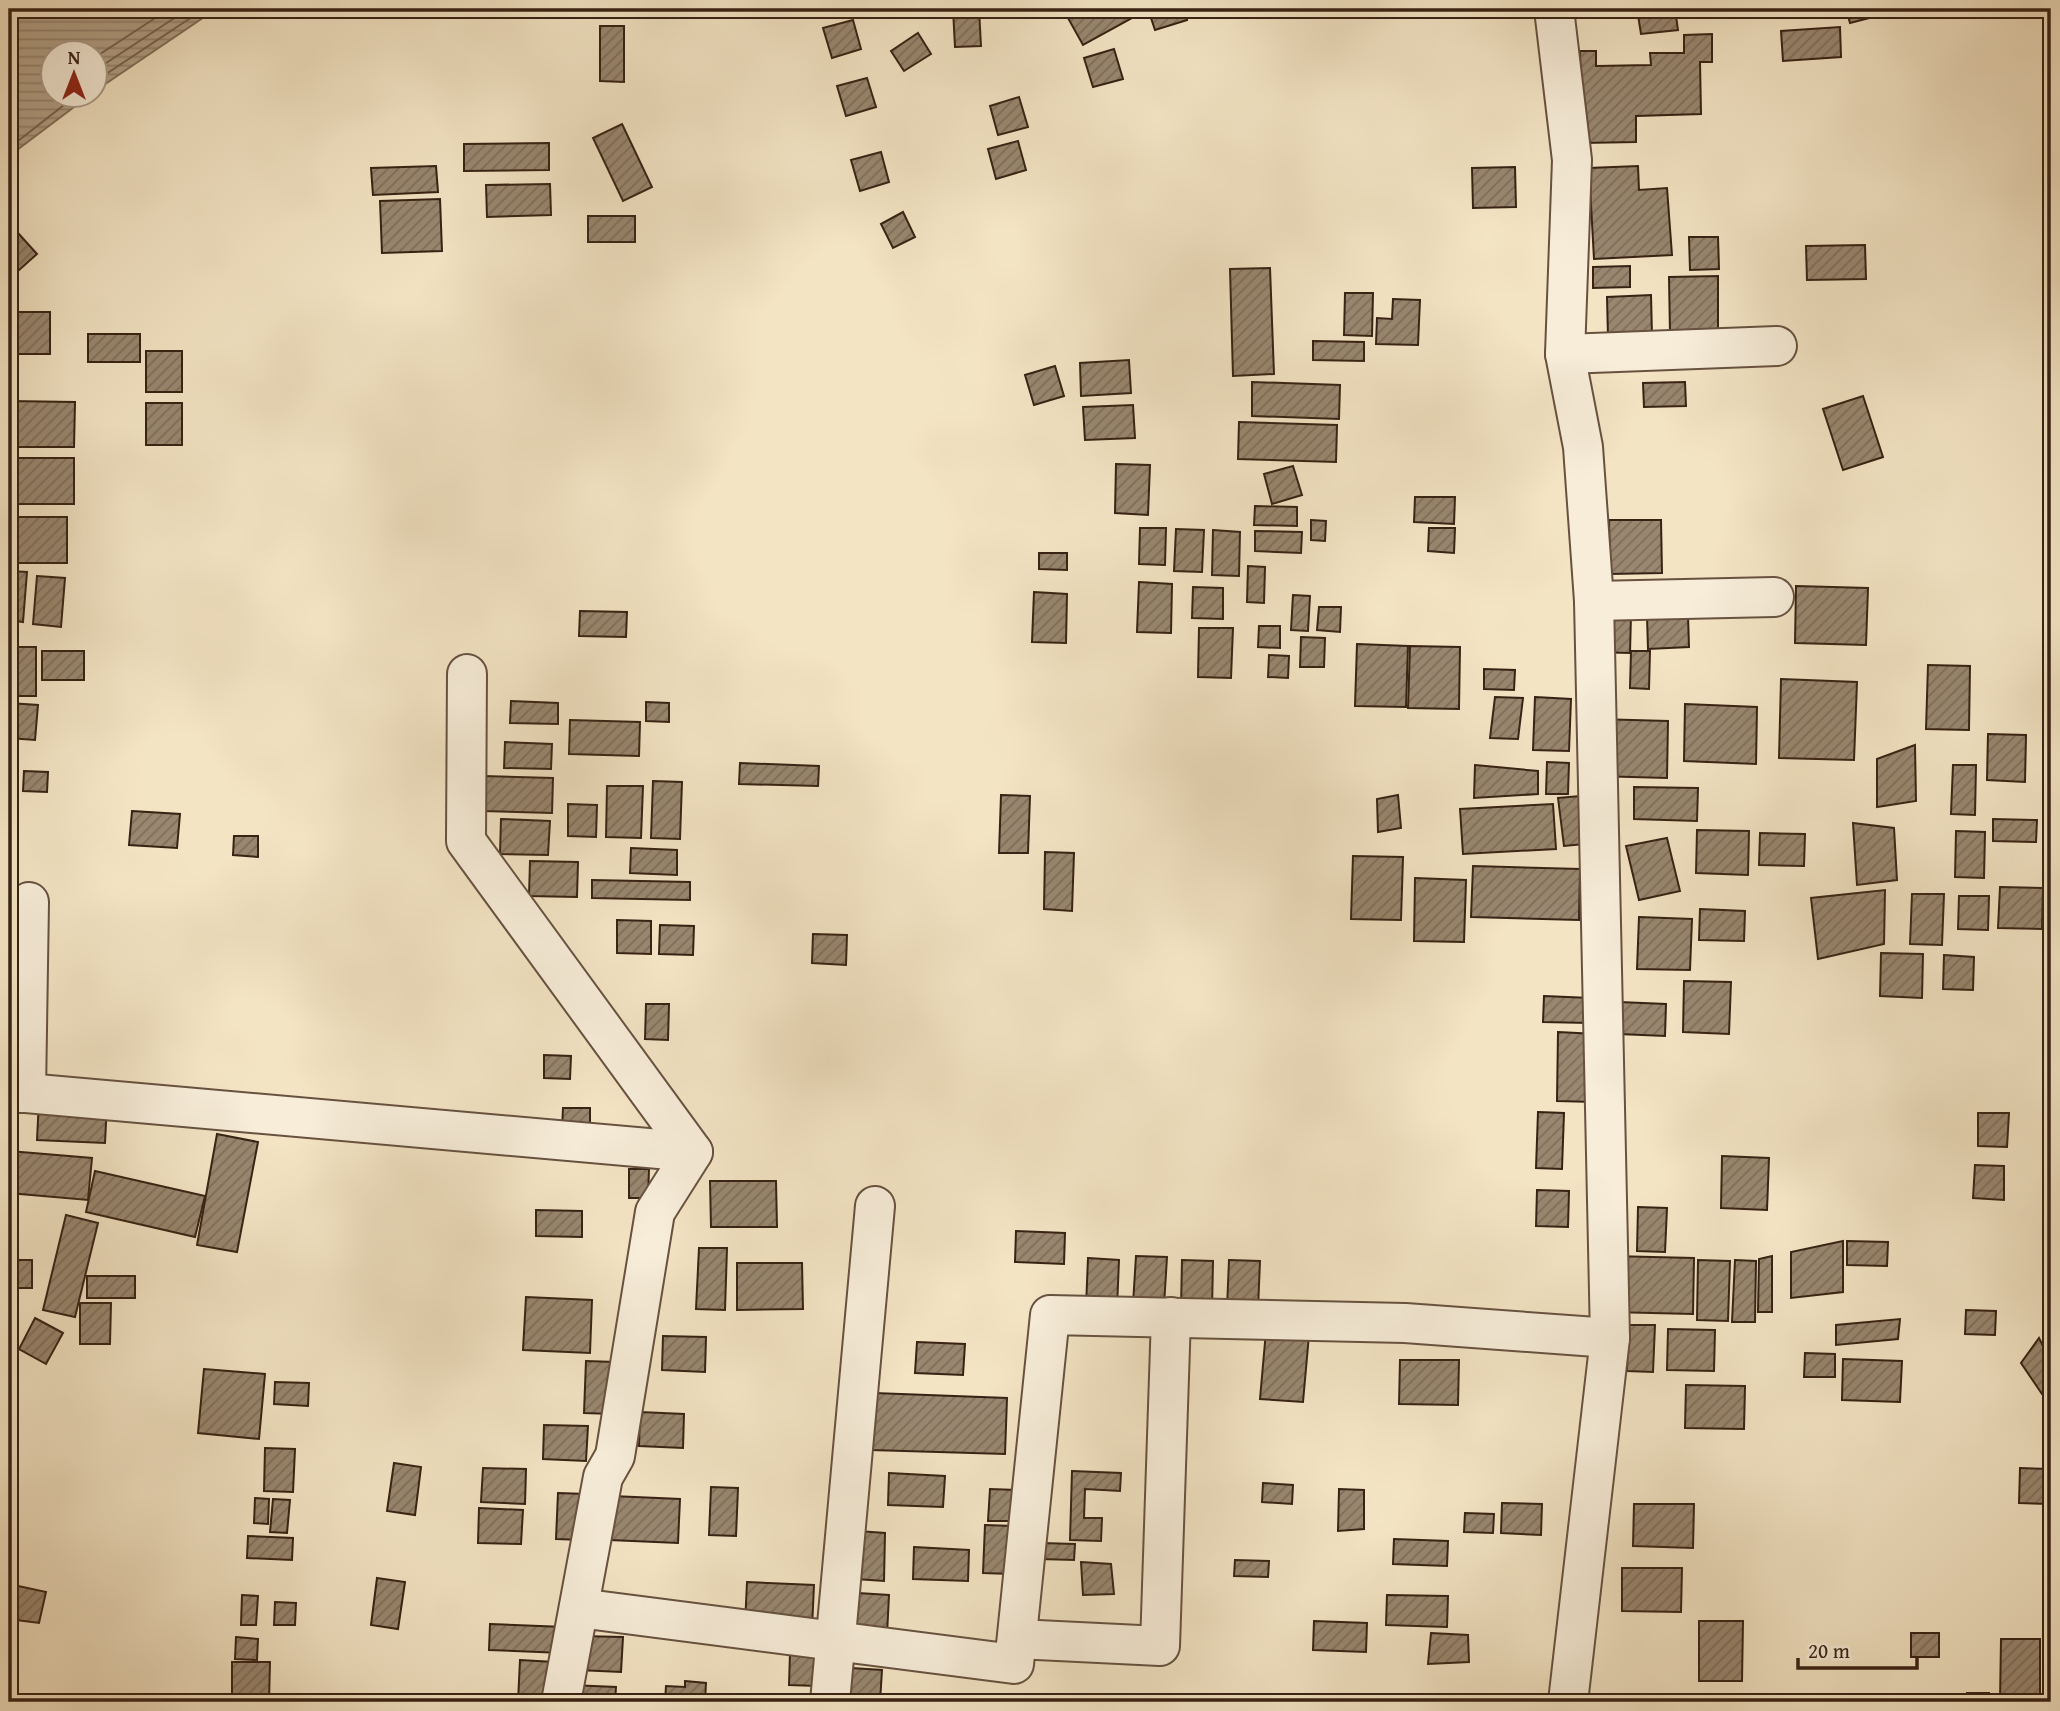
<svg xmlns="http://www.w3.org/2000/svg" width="2060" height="1711" font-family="'Gentium Book Plus',serif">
<defs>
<pattern id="water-rules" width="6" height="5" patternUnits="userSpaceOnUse" patternTransform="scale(1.75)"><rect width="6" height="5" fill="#b3a288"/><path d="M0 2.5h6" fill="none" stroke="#93846e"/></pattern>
<pattern id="building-hatch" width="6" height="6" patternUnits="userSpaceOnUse" patternTransform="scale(1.75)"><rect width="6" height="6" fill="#998770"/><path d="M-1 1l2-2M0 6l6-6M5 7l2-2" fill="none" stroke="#7e6e5b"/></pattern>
</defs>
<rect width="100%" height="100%" fill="#f3e4c4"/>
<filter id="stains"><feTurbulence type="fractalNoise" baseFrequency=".00286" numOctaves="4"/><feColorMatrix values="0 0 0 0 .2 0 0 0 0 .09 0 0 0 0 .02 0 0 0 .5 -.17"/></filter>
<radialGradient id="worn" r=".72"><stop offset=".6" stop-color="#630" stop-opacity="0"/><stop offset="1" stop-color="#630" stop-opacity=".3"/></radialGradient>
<polygon fill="url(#water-rules)" stroke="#826f5a" stroke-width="2" points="9,9 216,9 95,91 94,52 52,52 52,94 90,95 9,156"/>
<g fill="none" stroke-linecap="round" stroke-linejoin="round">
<g stroke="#76624e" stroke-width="2">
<polyline points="94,58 169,9"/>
<polyline points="94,71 188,9"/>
<polyline points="94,82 204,9"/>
<polyline points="9,148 78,94"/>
</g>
</g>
<g fill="url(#building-hatch)" stroke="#382214" stroke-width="2">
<polygon points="953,9 979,9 981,46 955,47"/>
<polygon points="1063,9 1128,9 1134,17 1083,45"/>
<polygon points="1148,9 1184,9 1187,20 1155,30"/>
<polygon points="1637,9 1675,9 1678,30 1641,34"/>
<polygon points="1846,9 1904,9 1850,23"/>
<polygon points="853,20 861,49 832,58 823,28"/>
<polygon points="600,26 624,26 624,82 600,81"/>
<polygon points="1840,27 1841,57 1783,61 1781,31"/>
<polygon points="918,33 931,54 904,71 891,51"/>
<polygon points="1712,34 1712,62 1700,62 1701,114 1636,116 1636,142 1582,143 1580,51 1596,51 1596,66 1651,65 1650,53 1684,53 1684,35"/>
<polygon points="1114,49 1123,79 1093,87 1084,58"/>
<polygon points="867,78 876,107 846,116 837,86"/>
<polygon points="1019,97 1028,127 998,135 990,106"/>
<polygon points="622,124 652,187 623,201 593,138"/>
<polygon points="1018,141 1026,170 996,179 988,149"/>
<polygon points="549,143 549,170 464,171 464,144"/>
<polygon points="881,152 889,182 860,191 851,160"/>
<polygon points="436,166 438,192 373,195 371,168"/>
<polygon points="1638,166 1639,190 1667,188 1672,255 1594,259 1589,168"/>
<polygon points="1515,167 1516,207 1473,208 1472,168"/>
<polygon points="550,184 551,215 487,217 486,185"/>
<polygon points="440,199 442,251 382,253 380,201"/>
<polygon points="903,212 915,237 893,248 881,224"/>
<rect x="588" y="216" width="47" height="26"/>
<polygon points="9,223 37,254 9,279"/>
<polygon points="1689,237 1718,237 1719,269 1690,270"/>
<polygon points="1865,245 1866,279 1807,280 1806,246"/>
<polygon points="1630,266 1630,287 1593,288 1593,267"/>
<polygon points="1270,268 1274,374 1233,376 1230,269"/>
<polygon points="1718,276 1718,332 1670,333 1669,277"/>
<polygon points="1345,293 1373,293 1372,336 1344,335"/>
<polygon points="1651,295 1652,336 1608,337 1607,297"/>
<polygon points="1393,299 1420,300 1418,345 1376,344 1377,318 1392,319"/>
<rect x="14" y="312" width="36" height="42"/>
<rect x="88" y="334" width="52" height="28"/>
<polygon points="1313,341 1364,342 1364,361 1313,360"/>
<rect x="146" y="351" width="36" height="41"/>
<polygon points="1129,360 1131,393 1081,396 1080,363"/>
<polygon points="1055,366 1064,396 1034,405 1025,375"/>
<polygon points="1252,382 1340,385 1339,419 1252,416"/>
<polygon points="1685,382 1686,406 1644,407 1643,383"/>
<polygon points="1863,396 1883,457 1843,470 1823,409"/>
<polygon points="9,401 75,402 74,447 9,447"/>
<rect x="146" y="403" width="36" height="42"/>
<polygon points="1133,405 1135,438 1085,440 1083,407"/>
<polygon points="1239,422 1337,425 1336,462 1238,459"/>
<rect x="9" y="458" width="65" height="46"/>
<polygon points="1116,464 1150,465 1148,515 1115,513"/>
<polygon points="1293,466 1302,495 1272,504 1264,474"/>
<polygon points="1415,497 1455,497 1454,524 1414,522"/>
<polygon points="1255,506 1297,507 1297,526 1254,525"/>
<rect x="9" y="517" width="58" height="46"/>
<polygon points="1311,520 1326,521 1325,541 1311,540"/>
<polygon points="1609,520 1661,520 1662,573 1610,574"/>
<polygon points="1140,528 1166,528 1165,565 1139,564"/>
<polygon points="1429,528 1455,528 1454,553 1428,551"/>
<polygon points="1176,529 1204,530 1202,572 1174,571"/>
<polygon points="1213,530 1240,532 1239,576 1212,575"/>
<polygon points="1255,531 1302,532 1301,553 1255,551"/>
<polygon points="1039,553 1067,553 1067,570 1039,569"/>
<polygon points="1248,566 1265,567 1264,603 1247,602"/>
<polygon points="9,571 27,572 23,622 9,620"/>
<polygon points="37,576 65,578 61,627 33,624"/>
<polygon points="1139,582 1172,584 1171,633 1137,632"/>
<polygon points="1796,586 1868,588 1866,645 1795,643"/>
<polygon points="1193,587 1223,588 1223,619 1192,618"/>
<polygon points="1034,592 1067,594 1066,643 1032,642"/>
<polygon points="1293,595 1310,596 1308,631 1291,630"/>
<polygon points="1319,607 1341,607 1340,632 1317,630"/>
<polygon points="580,611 627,612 626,637 579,636"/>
<polygon points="1592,614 1631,615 1630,653 1591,652"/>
<polygon points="1688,615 1689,647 1648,649 1647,616"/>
<polygon points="1259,626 1280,626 1280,648 1258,647"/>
<polygon points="1199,628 1233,628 1231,678 1198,677"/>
<polygon points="1301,637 1325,638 1324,667 1300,667"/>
<polygon points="1357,644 1408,646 1406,707 1355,706"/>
<polygon points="1410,646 1460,647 1459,709 1408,708"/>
<rect x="9" y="647" width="27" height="49"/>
<rect x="42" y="651" width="42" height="29"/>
<polygon points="1631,651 1650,651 1649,689 1630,688"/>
<polygon points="1269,655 1289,656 1288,678 1268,677"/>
<polygon points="1928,665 1970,666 1969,730 1926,729"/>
<polygon points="1484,669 1515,670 1514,690 1484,689"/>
<polygon points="1781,679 1857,682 1854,760 1779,758"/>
<polygon points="1495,697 1523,698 1518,739 1490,738"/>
<polygon points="1535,697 1571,699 1569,751 1533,750"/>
<polygon points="511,701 558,703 558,724 510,723"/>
<polygon points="646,702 669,703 669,722 646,721"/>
<polygon points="9,703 38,705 35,740 9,738"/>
<polygon points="1685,704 1757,707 1756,764 1684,761"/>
<polygon points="1596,719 1668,721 1667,778 1595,776"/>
<polygon points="570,720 640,722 639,756 569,754"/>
<polygon points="1988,734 2026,735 2025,782 1987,780"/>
<polygon points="505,742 552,744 551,769 504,768"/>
<polygon points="1915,745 1916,801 1877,807 1877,759"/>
<polygon points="9,748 14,749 13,759 9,759"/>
<polygon points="1547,762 1569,763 1568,794 1546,794"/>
<polygon points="9,763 18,764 17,787 9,787"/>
<polygon points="740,763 819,766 818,786 739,784"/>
<polygon points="1475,765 1538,771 1538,794 1474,798"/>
<polygon points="1953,765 1976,765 1975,815 1951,814"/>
<polygon points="24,771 48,772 47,792 23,791"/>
<polygon points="483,776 553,778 552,813 482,811"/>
<polygon points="653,781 682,782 680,839 651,838"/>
<polygon points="607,786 643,786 641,838 606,837"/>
<polygon points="1634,787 1698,788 1697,821 1634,819"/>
<polygon points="1001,795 1030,796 1028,853 999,853"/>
<polygon points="1398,795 1401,828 1378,832 1377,799"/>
<polygon points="1580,796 1584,844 1564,846 1558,798"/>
<polygon points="568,804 597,805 596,837 568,836"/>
<polygon points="1553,804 1556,849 1463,854 1460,809"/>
<polygon points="132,811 180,814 177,848 129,845"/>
<polygon points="501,819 550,821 548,855 500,854"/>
<polygon points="1993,819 2037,820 2036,842 1993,841"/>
<polygon points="1853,823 1894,828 1897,880 1857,885"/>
<polygon points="1697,830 1749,831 1748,875 1696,873"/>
<polygon points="1956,831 1985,832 1984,878 1955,877"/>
<polygon points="1760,833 1805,834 1804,866 1759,865"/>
<polygon points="234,836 258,836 258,857 233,855"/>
<polygon points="1667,838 1680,891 1639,900 1626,846"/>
<polygon points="631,848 677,850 677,875 630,873"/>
<polygon points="1045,852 1074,853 1072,911 1044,909"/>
<polygon points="1353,856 1403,857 1401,920 1351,919"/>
<polygon points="530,861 578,862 577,897 529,896"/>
<polygon points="1473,866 1580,869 1579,920 1471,917"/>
<polygon points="1415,878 1466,880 1464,942 1414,941"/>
<polygon points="592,880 690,882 690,900 592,898"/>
<polygon points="2000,887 2043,888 2042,929 1998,928"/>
<polygon points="1885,890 1884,944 1818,959 1811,898"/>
<polygon points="1912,894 1944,894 1942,945 1910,944"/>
<polygon points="1959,896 1989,896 1988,930 1958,929"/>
<polygon points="1700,909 1745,911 1744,941 1699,940"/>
<polygon points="1639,917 1692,919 1690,970 1637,969"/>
<polygon points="617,920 651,921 651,954 617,953"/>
<polygon points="660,925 694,926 693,955 659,954"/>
<polygon points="813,934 847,935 846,965 812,963"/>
<polygon points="1881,953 1923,954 1922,998 1880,996"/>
<polygon points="1944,955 1974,957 1973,990 1943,989"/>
<polygon points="1684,981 1731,982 1729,1034 1683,1032"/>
<polygon points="1544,996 1590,998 1589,1023 1543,1022"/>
<polygon points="1619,1002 1666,1004 1665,1036 1619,1034"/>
<polygon points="646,1004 669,1004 668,1040 645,1039"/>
<polygon points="1558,1032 1596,1034 1594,1102 1557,1101"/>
<polygon points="544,1055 571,1056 570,1079 544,1078"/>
<polygon points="39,1100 107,1103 105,1143 37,1140"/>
<polygon points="563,1108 590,1108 590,1129 562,1129"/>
<polygon points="1538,1112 1564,1113 1562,1169 1536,1168"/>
<polygon points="1978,1113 2009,1113 2007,1147 1978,1146"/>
<polygon points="217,1134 258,1142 237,1252 197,1245"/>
<polygon points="9,1151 92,1158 88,1200 9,1193"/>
<polygon points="1722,1156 1769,1158 1767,1210 1721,1208"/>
<polygon points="1975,1165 2004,1166 2004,1200 1973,1198"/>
<polygon points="629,1169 649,1169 648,1198 629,1198"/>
<polygon points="95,1171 205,1196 195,1237 86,1212"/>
<polygon points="710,1181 776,1181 777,1227 711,1227"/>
<polygon points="1537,1190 1569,1191 1568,1227 1536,1226"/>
<polygon points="1638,1207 1667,1208 1665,1252 1637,1251"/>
<polygon points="536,1210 582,1211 582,1237 536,1236"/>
<polygon points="66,1215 98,1223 75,1317 43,1310"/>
<polygon points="1016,1231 1065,1233 1064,1264 1015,1262"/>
<polygon points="1843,1241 1843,1292 1791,1298 1791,1252"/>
<polygon points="1847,1241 1888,1242 1887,1266 1847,1265"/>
<polygon points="699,1248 727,1248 725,1310 696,1309"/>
<polygon points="1136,1256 1167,1257 1164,1306 1133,1304"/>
<polygon points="1611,1256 1694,1258 1693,1314 1610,1312"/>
<polygon points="1772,1256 1772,1312 1758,1312 1759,1259"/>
<polygon points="1088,1258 1119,1260 1117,1308 1086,1307"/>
<rect x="9" y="1260" width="23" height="28"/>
<polygon points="1182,1260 1213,1261 1212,1310 1181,1308"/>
<polygon points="1229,1260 1260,1261 1258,1309 1227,1308"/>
<polygon points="1698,1260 1730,1261 1728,1321 1697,1320"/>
<polygon points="1735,1260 1756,1261 1755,1322 1732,1322"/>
<polygon points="737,1263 802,1263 803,1309 737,1310"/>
<rect x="87" y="1276" width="48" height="22"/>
<polygon points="526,1297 592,1300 590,1353 523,1350"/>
<polygon points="80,1303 111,1303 110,1344 80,1344"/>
<polygon points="1966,1310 1996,1311 1995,1335 1965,1334"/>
<polygon points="35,1318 63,1333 46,1364 19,1349"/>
<polygon points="1900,1319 1898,1339 1836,1345 1836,1325"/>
<polygon points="1628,1325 1655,1325 1653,1372 1627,1371"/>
<polygon points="1668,1329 1715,1330 1714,1371 1667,1370"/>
<polygon points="1266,1331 1309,1335 1303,1402 1260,1399"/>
<polygon points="663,1336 706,1337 705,1372 662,1370"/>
<polygon points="2039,1338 2051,1362 2051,1390 2042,1394 2021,1363"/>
<polygon points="917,1342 965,1344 963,1375 915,1373"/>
<polygon points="1805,1353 1835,1354 1835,1377 1804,1377"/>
<polygon points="1843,1359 1902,1361 1900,1402 1842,1400"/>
<polygon points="1400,1360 1459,1360 1458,1405 1399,1404"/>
<polygon points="586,1361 615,1362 613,1414 584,1413"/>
<polygon points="9,1369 18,1371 11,1404 9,1404"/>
<polygon points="204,1369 265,1374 259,1439 198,1433"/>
<polygon points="275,1382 309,1383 308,1406 274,1404"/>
<polygon points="1686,1385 1745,1386 1744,1429 1685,1428"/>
<polygon points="874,1393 1007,1398 1005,1454 871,1450"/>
<polygon points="640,1412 684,1414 683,1448 639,1446"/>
<polygon points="544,1425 588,1426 586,1461 543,1459"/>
<polygon points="265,1448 295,1449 293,1492 264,1491"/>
<polygon points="394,1463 421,1467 415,1515 387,1511"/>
<polygon points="483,1468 526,1469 525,1504 481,1502"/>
<polygon points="2020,1468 2051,1469 2051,1504 2019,1503"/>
<polygon points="1072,1471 1121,1473 1120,1491 1085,1489 1084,1518 1102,1518 1101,1541 1070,1540"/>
<polygon points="889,1473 945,1476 943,1507 888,1505"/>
<polygon points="1263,1483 1293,1485 1292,1504 1262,1502"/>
<polygon points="711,1487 738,1488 736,1536 709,1535"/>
<polygon points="990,1489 1017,1490 1016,1521 988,1521"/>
<polygon points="1339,1489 1364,1490 1364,1529 1338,1531"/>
<polygon points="558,1493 586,1494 584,1540 556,1539"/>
<polygon points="612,1496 680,1499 678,1543 610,1540"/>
<polygon points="255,1498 269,1499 268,1524 254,1523"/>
<polygon points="273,1499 290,1500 287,1533 270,1532"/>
<polygon points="1502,1503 1542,1504 1541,1535 1501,1533"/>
<polygon points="1634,1504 1694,1504 1693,1548 1633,1546"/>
<polygon points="479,1508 523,1510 521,1544 478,1543"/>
<polygon points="1465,1513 1494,1514 1493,1533 1464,1532"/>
<polygon points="985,1525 1013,1526 1011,1574 983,1573"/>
<polygon points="858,1531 885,1533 884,1581 856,1579"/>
<polygon points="248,1536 293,1538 292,1560 247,1558"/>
<polygon points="1394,1539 1448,1541 1447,1566 1393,1564"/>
<polygon points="1041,1543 1075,1544 1074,1560 1040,1559"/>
<polygon points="914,1547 969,1550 968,1581 913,1579"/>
<polygon points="1235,1560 1269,1561 1268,1577 1234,1576"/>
<polygon points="1081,1562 1111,1564 1114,1594 1083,1595"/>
<polygon points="1622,1568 1682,1568 1681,1612 1622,1611"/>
<polygon points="377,1578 405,1582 398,1629 371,1625"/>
<polygon points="747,1582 814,1585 812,1628 745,1625"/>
<polygon points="9,1584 46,1592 39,1623 9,1619"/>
<polygon points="858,1593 889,1595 887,1635 856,1634"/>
<polygon points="242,1595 258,1596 256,1625 241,1625"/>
<polygon points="1387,1595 1448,1596 1447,1627 1386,1625"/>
<polygon points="275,1602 296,1603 295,1625 274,1625"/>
<polygon points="1314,1621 1367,1623 1366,1652 1313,1650"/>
<polygon points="1699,1621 1743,1621 1742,1681 1699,1681"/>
<polygon points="490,1624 564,1627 562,1653 489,1650"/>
<polygon points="1431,1633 1468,1635 1469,1662 1428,1664"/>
<rect x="1911" y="1633" width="28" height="24"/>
<polygon points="579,1636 623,1637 621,1672 578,1670"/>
<polygon points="236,1637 258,1639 257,1660 235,1659"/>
<polygon points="2001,1639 2040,1639 2040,1702 2000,1702"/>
<polygon points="790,1653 817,1654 817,1686 789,1685"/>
<polygon points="520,1660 554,1662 552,1702 518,1702"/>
<polygon points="232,1662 270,1662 269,1702 232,1702"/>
<polygon points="851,1668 882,1670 880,1702 849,1702"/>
<polygon points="685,1681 706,1683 705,1702 665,1702 666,1686 685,1687"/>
<polygon points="570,1685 616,1687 615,1702 569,1702"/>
<rect x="1967" y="1693" width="22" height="9"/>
<rect x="1906" y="1694" width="44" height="8"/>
<polygon points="1551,1700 1636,1701 1551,1702"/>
</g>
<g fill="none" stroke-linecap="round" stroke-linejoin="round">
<g stroke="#675240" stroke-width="42">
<g id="minor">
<polyline points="1554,9 1572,160 1565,354 1583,447 1594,601 1610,1338 1568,1702"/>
<polyline points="1565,354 1777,346"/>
<polyline points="1594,601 1774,597"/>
<polyline points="467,674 466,841 693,1152 655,1212 615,1456 603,1477 561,1702"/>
<polyline points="9,1093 26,1093 693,1152"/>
<polyline points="26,1093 29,902"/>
<polyline points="579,1608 1014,1664 1050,1315 1405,1323 1610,1338"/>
<polyline points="1017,1639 1160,1646 1171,1317"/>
<polyline points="830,1702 875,1206"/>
</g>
</g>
<use href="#minor" stroke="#f7edd9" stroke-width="38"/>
</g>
<rect width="2060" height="1711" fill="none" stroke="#f3e4c4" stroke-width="35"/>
<rect x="10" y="10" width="2039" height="1690" fill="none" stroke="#382214" stroke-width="3.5"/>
<rect x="18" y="18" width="2025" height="1676" fill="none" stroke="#382214" stroke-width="2"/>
<g transform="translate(74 74)"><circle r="33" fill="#f7edd9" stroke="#ab9c8a" stroke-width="2"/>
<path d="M0-5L12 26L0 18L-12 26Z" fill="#8f2418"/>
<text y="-10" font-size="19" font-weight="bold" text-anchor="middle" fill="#382214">N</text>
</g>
<path d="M1798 1658v10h119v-10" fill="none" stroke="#382214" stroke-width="3.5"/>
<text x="1808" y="1658" font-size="21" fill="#382214" stroke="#f7edd9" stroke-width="5" paint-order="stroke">20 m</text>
<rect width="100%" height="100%" filter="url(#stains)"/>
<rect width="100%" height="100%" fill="url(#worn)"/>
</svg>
